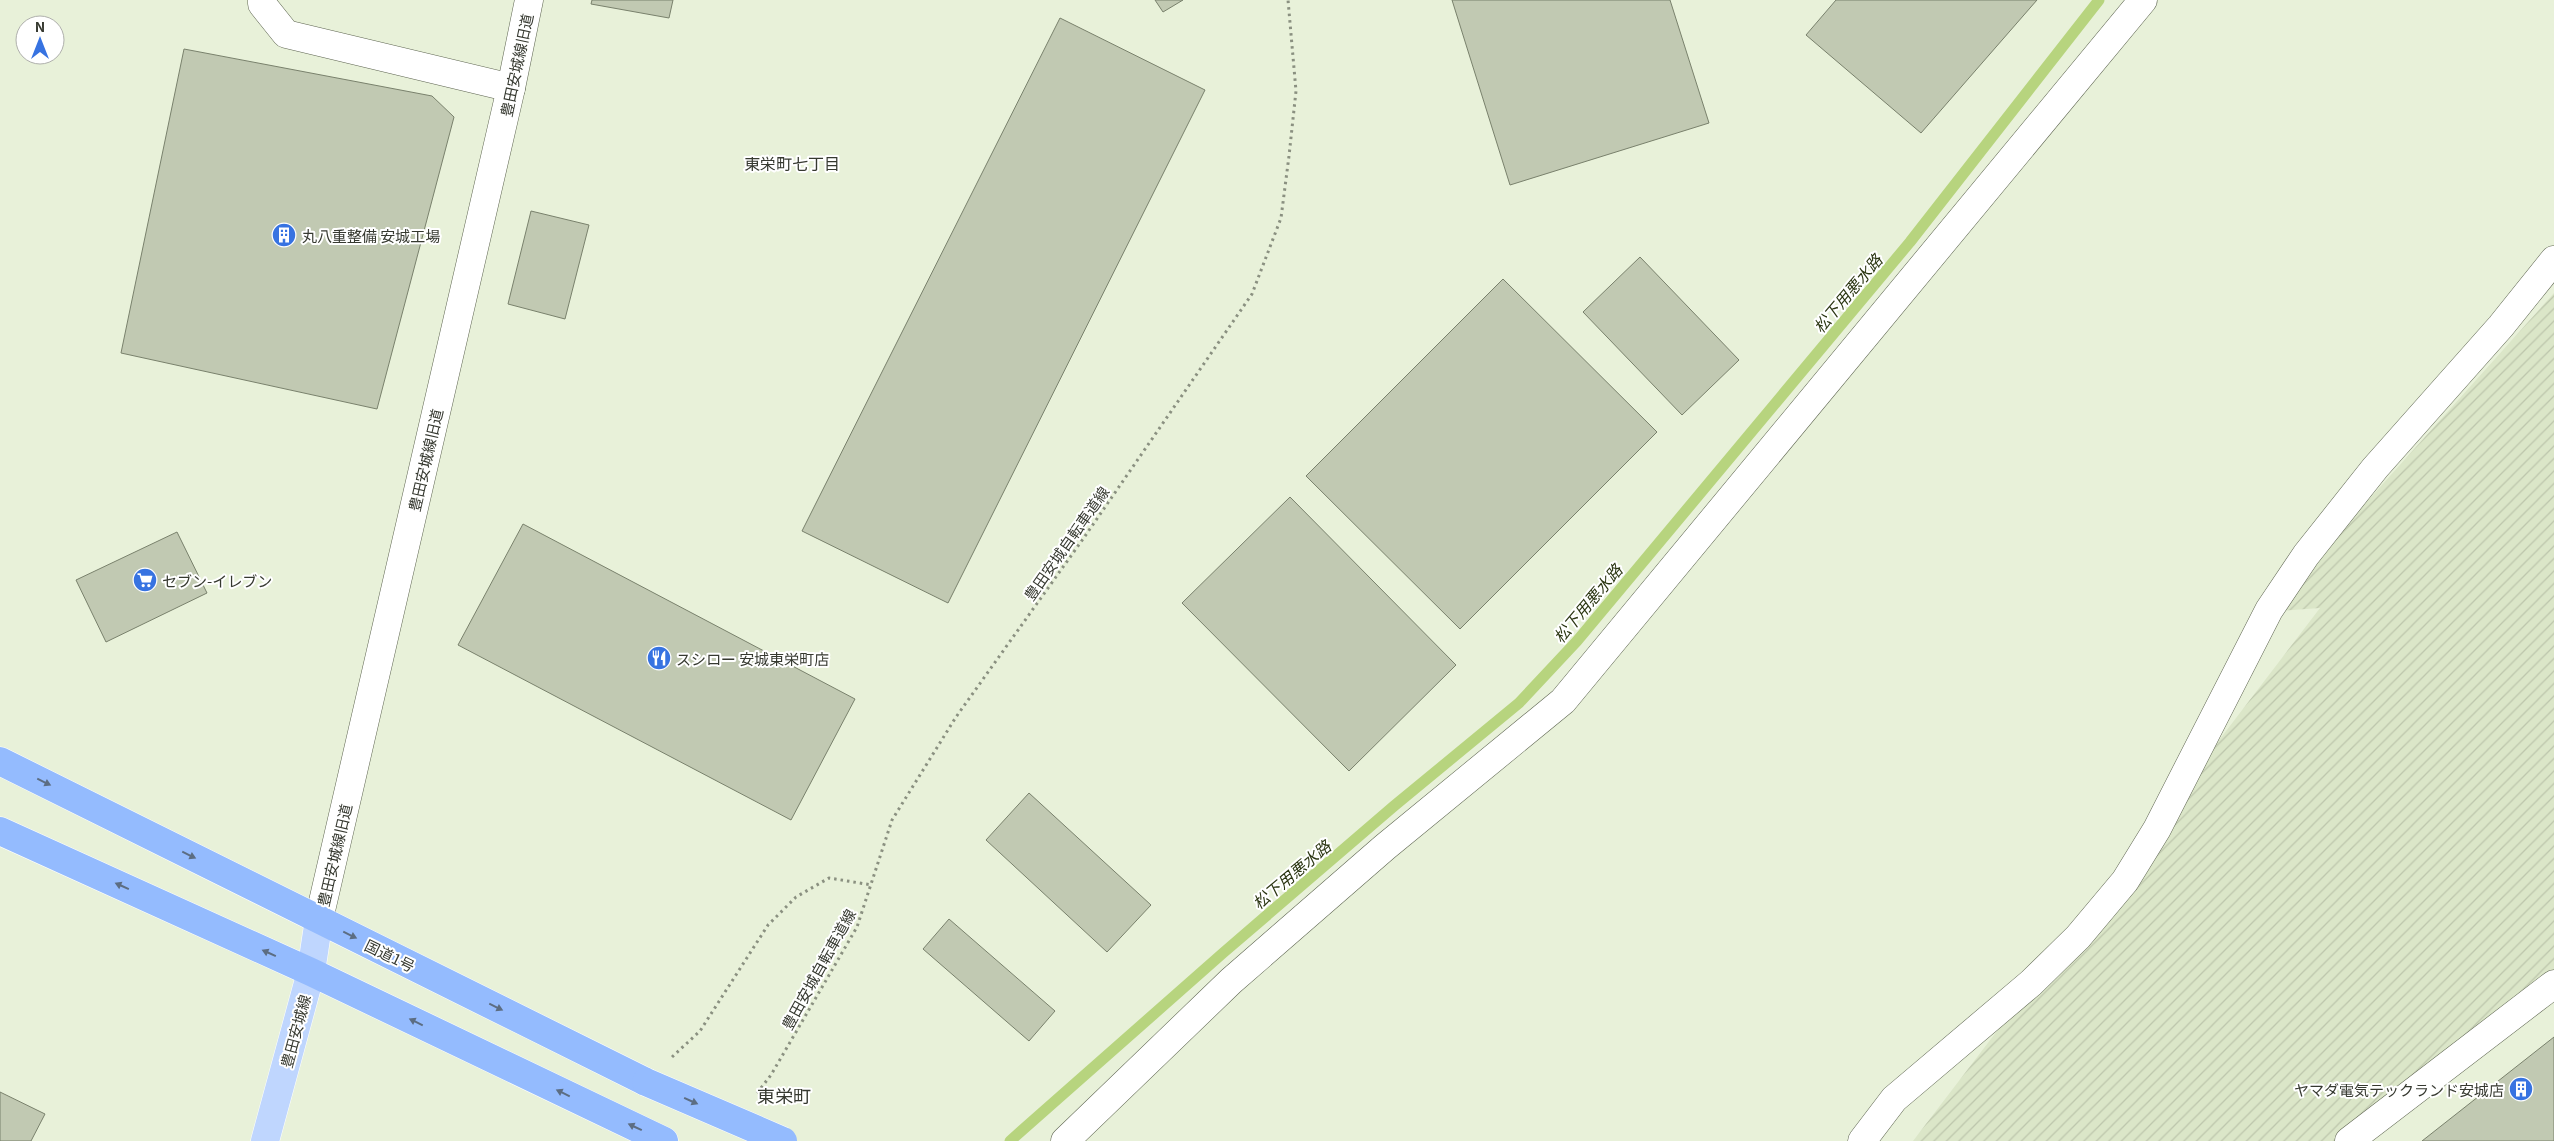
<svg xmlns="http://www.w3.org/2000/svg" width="2554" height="1141" font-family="Georgia,'Noto Sans JP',serif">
<defs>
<pattern id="industrial-furrows" width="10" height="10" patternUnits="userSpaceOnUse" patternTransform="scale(1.25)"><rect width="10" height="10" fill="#dbe6c8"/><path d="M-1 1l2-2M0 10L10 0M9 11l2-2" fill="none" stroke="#bdc6ac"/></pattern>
</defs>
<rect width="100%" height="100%" fill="#e8f1d9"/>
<polygon fill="url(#industrial-furrows)" points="2554,293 2554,984 2349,1141 1913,1141 2320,608 2268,612"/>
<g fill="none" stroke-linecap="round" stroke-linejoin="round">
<polyline stroke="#b7d47e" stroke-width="11" points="1010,1141 1223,953 1394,806 1519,703 1577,641 1910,242 2099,0"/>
</g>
<g fill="#c1c9b2" stroke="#79816c">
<polygon points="592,0 673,0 669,18 591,4"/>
<polygon points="1155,0 1183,0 1163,12"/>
<polygon points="1452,0 1670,0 1709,123 1510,185"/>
<polygon points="1836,0 2037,0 1921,133 1806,35"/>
<polygon points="1060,18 1205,90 948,603 802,531"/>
<polygon points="184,49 432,96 454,117 377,409 121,353"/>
<polygon points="531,211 589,225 565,319 508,304"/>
<polygon points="1640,257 1739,360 1682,415 1583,312"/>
<polygon points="1503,279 1657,432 1460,629 1306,476"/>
<polygon points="1290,497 1456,665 1349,771 1182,603"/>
<polygon points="523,524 855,699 791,820 458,645"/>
<polygon points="177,532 207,593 106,642 76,580"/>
<polygon points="1029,793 1151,905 1107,952 986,840"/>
<polygon points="949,919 1055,1011 1029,1041 923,949"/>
<polygon points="2554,1037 2554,1141 2422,1141"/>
<polygon points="0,1092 45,1114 31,1141 0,1141"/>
</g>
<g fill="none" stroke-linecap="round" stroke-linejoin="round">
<g stroke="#5e6551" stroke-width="29">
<g id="minor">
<polyline points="262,0 262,4 286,34 511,88"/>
<polyline points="319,919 511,88 529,0"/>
<polyline points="1065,1141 1231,981 1385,847 1563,701 2143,0"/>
<polyline points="1862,1141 1894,1099 2031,983 2078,937 2125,881 2157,829 2269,610 2306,555 2375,468 2501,326 2554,260"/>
<polyline points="2349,1141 2554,984"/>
</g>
</g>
<g stroke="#fff" stroke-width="29">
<polyline id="major" points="265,1141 311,972 319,919"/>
</g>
<g stroke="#fff" stroke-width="29">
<g id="highway">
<polyline points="0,761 646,1082"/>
<polyline points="0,831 311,972 664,1141"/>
</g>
</g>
<g stroke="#8a9080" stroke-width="3" stroke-dasharray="2.5 4" stroke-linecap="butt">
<polyline points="672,1057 700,1031 768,925 796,897 829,878 872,885"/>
<polyline points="757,1093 771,1075 857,927 892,820 956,717 1083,539 1252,294 1281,218 1289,156 1296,91 1288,0"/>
</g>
<use href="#minor" stroke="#fff" stroke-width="28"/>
<use href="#major" stroke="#bfd6fe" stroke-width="28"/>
<use href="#highway" stroke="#94bbfe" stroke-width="28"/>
<g stroke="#fff" stroke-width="29" stroke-linecap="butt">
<polyline id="highway-bridge" points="646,1082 783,1141"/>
</g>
<use href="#highway-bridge" stroke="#94bbfe" stroke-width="28"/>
</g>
<defs><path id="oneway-solid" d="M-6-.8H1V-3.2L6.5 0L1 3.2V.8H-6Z" transform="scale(1.25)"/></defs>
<g fill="#5c6d82">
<use href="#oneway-solid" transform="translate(44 782) rotate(26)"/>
<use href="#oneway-solid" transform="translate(189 855) rotate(26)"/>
<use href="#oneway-solid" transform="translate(122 886) rotate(-156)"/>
<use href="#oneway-solid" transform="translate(350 935) rotate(26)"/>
<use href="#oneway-solid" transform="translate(269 953) rotate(-156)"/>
<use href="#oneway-solid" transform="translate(496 1007) rotate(26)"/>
<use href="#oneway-solid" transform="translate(416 1022) rotate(-154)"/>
<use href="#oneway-solid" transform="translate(563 1093) rotate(-154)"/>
<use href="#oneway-solid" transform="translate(691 1101) rotate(24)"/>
<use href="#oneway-solid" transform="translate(635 1127) rotate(-155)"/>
</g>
<defs>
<g id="building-disc" transform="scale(1.25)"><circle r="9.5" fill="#3773e1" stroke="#fff"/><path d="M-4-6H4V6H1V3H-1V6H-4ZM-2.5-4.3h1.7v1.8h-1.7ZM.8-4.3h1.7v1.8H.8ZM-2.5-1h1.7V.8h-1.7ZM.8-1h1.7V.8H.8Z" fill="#fff"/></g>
<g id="supermarket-disc" transform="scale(1.25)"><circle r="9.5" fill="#3773e1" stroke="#fff"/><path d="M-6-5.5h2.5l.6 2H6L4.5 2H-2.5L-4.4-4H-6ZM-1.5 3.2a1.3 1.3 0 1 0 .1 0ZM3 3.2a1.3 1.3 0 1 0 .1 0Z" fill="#fff"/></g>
<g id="restaurant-disc" transform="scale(1.25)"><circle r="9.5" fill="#3773e1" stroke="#fff"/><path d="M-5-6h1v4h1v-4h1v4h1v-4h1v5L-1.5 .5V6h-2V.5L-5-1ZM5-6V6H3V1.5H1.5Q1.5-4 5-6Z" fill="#fff"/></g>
</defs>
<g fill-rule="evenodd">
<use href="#building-disc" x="284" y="235"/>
<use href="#supermarket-disc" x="145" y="580"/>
<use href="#restaurant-disc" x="659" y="658"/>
<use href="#building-disc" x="2521" y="1089"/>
</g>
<g text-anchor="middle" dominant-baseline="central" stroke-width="4" stroke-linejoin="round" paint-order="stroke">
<g font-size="15" fill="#363930" stroke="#fff">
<text transform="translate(516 65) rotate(-78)">豊田安城線旧道</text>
<text transform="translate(425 460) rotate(-77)">豊田安城線旧道</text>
<text transform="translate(1066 543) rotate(-55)">豊田安城自転車道線</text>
<text transform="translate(334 855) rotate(-77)">豊田安城線旧道</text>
<text transform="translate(390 955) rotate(26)">国道1号</text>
<text transform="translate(818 969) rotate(-61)">豊田安城自転車道線</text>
<text transform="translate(295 1031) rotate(-75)">豊田安城線</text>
</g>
<g font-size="15" fill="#363930" stroke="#fff" text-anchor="start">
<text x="302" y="235">丸八重整備 安城工場</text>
<text x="162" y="580">セブン-イレブン</text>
<text x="676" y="658">スシロー 安城東栄町店</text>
<text x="2504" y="1089" text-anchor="end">ヤマダ電気テックランド安城店</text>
</g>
<g font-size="16" fill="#363930" stroke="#fff">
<text x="792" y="163">東栄町七丁目</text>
</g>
<g font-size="16" font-style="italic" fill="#2b3612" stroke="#fff">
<text transform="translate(1847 293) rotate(-50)">松下用悪水路</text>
<text transform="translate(1587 603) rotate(-50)">松下用悪水路</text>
<text transform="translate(1291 874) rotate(-40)">松下用悪水路</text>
</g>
<g font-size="18" fill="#363930" stroke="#fff">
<text x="784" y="1095">東栄町</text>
</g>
</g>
<g transform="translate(40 40)"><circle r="24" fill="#ffffff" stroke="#afb0ac"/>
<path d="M0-4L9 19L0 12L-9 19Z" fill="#3773e1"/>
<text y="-8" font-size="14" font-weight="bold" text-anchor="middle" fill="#363930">N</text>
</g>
</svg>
